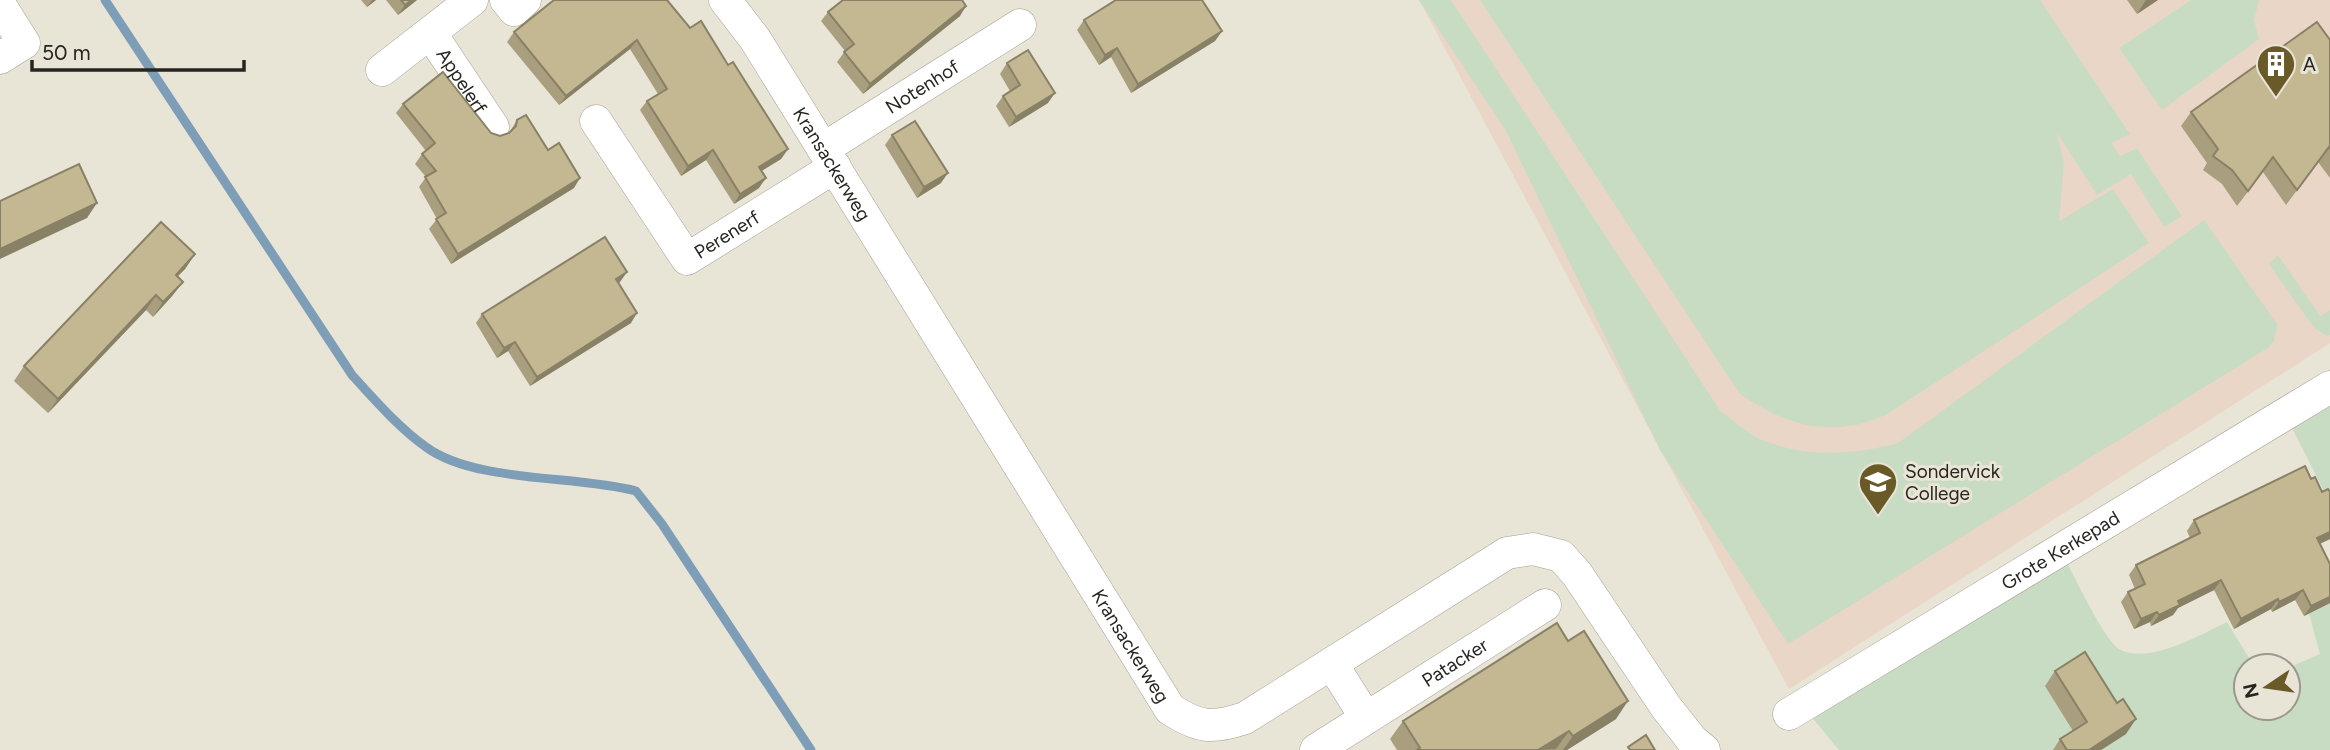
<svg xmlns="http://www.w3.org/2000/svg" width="2330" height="750" font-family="Figtree,sans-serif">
<rect width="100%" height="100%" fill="#e8e4d6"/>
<polygon fill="#ead6c7" points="1419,0 2330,0 2330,343 1789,689"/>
<g fill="#c8dcc3">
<path d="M1419,0H1451L1721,412C1734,421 1748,433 1762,440C1807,458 1853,455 1898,443L2204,220L2277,324L2274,341L2268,348L1788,644L1660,450L1505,129Z"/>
<path d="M1480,0H2040L2130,134L2111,143L2120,156L2137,148L2182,216L2164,227L2131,174L2097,195L2057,133L2064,164L2059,221L2113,189L2149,243L1886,415C1876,418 1865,424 1854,425C1810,433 1774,418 1739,393Z"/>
<polygon points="2191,0 2259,0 2254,20 2259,39 2162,110 2119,48"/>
<polygon points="2278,255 2320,316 2330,310 2330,335 2327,336 2314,328 2269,264"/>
<polygon points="2330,402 2330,503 2290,424"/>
<path d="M2063,555C2074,575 2103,638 2119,649C2147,666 2202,634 2227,622L2254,666H2246V708H2288V668L2320,654L2306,602L2330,588V750H1839L1810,715Z"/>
</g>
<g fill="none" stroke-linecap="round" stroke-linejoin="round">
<path stroke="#7e9eb8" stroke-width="9" d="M105,0L352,375C375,400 398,427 426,447C475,483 576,475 636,491L662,524L811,750"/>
<g stroke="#a5a093" stroke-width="33">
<g id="minor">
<polyline points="506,0 514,10 525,0"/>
<path id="s1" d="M725,0L755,39L1170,709C1199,728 1212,729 1245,718L1507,553L1533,549L1561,556L1577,574L1666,707L1692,740L1704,750"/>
<polyline points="0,5 24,43 0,58"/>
<path id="s2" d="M431,34L493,127"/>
<polyline points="382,70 472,0"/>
<path id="s3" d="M596,121L687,259L835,167"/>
<path id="s4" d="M823,149L1020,25"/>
<polyline points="1332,664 1366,718"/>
<path id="s5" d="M1789,714L2330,387"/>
<path id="s6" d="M1316,750L1545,605"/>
</g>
</g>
<use href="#minor" stroke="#fff" stroke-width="32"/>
</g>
<g fill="#a99e7e">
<polygon points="361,0 376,0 367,7"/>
<polygon points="386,0 417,0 398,15"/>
<polygon points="1202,0 1222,31 1215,41 1131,93 1111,57 1099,65 1077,30 1084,20"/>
<polygon points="2127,0 2158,0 2137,14"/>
<polygon points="828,12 960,16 863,94 837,62 845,51 821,21"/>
<polygon points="690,28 728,65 788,149 781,159 761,171 759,188 734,204 706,160 681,176 640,110 647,101 658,94 630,49 559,105 507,42 514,32"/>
<polygon points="2330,40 2330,178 2318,162 2286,205 2263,172 2237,206 2222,184 2203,170 2207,163 2181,126 2191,112"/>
<polygon points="1007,63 1048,103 1009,127 996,106 1003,96 1010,91 1000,74"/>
<polygon points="403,104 500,136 509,133 517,120 574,188 451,264 429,229 437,219 419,187 426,177 415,164 422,154 426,151 396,113"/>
<polygon points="892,135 941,183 917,198 885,145"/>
<polygon points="195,254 185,269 177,277 183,282 172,296 153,317 146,310 48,413 14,381 24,366"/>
<polygon points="627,272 618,283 631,323 530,386 508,351 497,358 476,323 482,314"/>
<polygon points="2311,479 2322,492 2330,492 2330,539 2320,544 2330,603 2304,616 2295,600 2272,612 2271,609 2234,629 2214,590 2178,608 2173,615 2151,626 2150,622 2134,629 2121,602 2128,592 2135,589 2129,575 2136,565 2190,538 2187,531 2194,520"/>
<polygon points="1568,641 1616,719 1567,750 1397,750 1390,739 1403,721"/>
<polygon points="2055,671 2117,703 2126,734 2101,750 2053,750 2060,739 2073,731 2045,686"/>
</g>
<g fill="#898166">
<polygon points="372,0 376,0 367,7"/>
<polygon points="412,0 417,0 398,15 405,5"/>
<polygon points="2146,0 2158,0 2137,14"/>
<polygon points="966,6 960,16 863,94 870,84"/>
<polygon points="1222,31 1215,41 1131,93 1138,84"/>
<polygon points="637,40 630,49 559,105 566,96"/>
<polygon points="1117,48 1111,57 1099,65 1105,55"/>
<polygon points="1055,93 1048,103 1009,127 1016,117"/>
<polygon points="788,149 781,159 752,177 759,167"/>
<polygon points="713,150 706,160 681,176 688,166"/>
<polygon points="948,173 941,183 917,198 924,187"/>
<polygon points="580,178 574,188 451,264 458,254"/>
<polygon points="766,178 759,188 734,204 740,194"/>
<polygon points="97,203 87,218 0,259 0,249"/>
<polygon points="195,254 185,269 165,289 176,275"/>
<polygon points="627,272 620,282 609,289 616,279"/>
<polygon points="183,282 172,296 153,317 163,302"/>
<polygon points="156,295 146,310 48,413 58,399"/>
<polygon points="637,313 631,323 530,386 537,377"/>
<polygon points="515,342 508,351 497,358 504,348"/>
<polygon points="2330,532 2330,539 2310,548 2317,538"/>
<polygon points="2221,580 2214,590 2178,608 2173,615 2151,626 2159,615 2178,601"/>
<polygon points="2303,590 2295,600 2272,612 2279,602"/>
<polygon points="2330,597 2330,603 2304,616 2311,606"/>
<polygon points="2278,599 2271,609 2234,629 2241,619"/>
<polygon points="2157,612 2150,622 2134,629 2141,619"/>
<polygon points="1628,701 1616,719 1567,750 1563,750 1573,736"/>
<polygon points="2136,719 2126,734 2101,750 2089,750"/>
<polygon points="1569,731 1556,749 1538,750"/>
</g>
<g fill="#c4b892" stroke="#898166" stroke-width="2">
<polygon points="401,0 412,0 405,5"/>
<polygon points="554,0 667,0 690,28 701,21 728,65 733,62 788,149 759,167 766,178 740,194 713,150 688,166 647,101 667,89 637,40 566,96 514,32"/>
<polygon points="843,0 962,0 966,6 870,84 844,52 854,44 828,12"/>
<polygon points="1116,0 1202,0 1222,31 1138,84 1117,48 1105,55 1084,20"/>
<polygon points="2317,22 2330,40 2330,149 2329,147 2297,190 2273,157 2248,191 2232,170 2213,156 2218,149 2191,112"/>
<polygon points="1028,50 1055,93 1016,117 1003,96 1020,85 1007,63"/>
<polygon points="443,72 491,133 500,136 509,133 516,126 517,120 526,115 548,150 559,143 580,178 458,254 436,219 446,213 425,177 436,171 422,154 435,143 403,104"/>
<polygon points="915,121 948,173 924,187 892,135"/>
<polygon points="79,164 97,203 0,249 0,201"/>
<polygon points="161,222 195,254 176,275 183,282 163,302 156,295 58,399 24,366"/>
<polygon points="605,237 627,272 616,279 637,313 537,377 515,342 504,348 482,314"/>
<polygon points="2305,466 2311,479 2315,477 2322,492 2328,489 2330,492 2330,532 2317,538 2330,564 2330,597 2311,606 2303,590 2279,602 2278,599 2241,619 2221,580 2178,601 2180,605 2159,615 2157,612 2141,619 2128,592 2145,584 2136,565 2200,533 2194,520"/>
<polygon points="1557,623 1568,641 1584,631 1628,701 1573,736 1569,731 1538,750 1417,750 1420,748 1403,721"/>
<polygon points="2085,652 2117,703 2123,699 2136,719 2089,750 2067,750 2060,739 2087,722 2055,671"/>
<polygon points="1646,735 1655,750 1630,750 1628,747"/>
</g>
<defs>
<g id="building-pin" transform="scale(2.0125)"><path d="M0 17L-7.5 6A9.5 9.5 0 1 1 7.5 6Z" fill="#695a27" stroke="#e8e4d6"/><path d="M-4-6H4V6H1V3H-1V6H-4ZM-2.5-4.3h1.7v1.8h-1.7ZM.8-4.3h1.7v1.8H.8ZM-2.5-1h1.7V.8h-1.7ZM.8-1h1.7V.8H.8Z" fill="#fff"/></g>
<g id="school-pin" transform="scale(2.0125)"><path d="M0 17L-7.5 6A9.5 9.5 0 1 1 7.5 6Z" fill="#695a27" stroke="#e8e4d6"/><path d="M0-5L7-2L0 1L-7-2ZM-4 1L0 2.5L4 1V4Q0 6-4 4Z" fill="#fff"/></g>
</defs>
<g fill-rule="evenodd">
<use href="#building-pin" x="2276" y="64"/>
<use href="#school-pin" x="1878" y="482"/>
</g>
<g text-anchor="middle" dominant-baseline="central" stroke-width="6" stroke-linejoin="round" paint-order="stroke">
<g font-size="19" fill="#272520" stroke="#e8e4d6" text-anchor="start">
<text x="2303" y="64">A</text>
<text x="1905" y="471">Sondervick<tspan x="1905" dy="22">College</tspan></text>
</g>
<g font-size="19" fill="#272520" stroke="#e8e4d6">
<text stroke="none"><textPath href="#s2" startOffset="56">Appelerf</textPath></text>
<text stroke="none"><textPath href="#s4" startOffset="117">Notenhof</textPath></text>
<text stroke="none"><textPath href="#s1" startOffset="196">Kransackerweg</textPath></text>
<text stroke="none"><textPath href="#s3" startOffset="212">Perenerf</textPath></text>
<text stroke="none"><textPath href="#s5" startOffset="317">Grote Kerkepad</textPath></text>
<text stroke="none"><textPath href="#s1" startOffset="763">Kransackerweg</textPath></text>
<text stroke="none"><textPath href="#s6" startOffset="164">Patacker</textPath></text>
</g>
</g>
<g transform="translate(2267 687) rotate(257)"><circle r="33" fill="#e8e4d6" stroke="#9b988d" stroke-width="2"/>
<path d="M0-5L12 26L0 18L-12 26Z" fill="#695a27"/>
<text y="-10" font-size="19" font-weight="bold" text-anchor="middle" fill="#272520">N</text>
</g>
<path d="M32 60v10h212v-10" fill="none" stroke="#272520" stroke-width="3.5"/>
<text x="42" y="60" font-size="21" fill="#272520" stroke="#e8e4d6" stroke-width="5" paint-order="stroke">50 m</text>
</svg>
